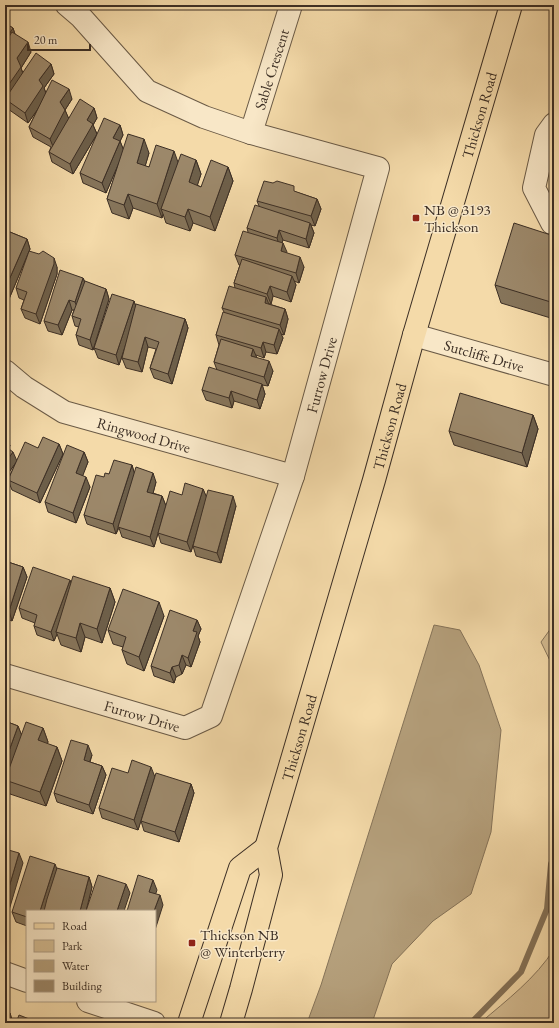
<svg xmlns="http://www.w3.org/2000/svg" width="559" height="1028" font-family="'EB Garamond',serif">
<rect width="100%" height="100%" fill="#f4daa9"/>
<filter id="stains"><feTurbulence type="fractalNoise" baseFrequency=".005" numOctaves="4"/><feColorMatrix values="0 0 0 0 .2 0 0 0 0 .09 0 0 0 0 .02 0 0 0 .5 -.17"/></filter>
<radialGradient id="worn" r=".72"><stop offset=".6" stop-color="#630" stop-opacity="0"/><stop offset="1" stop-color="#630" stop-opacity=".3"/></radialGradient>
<g fill="#d5bd93" stroke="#88765c">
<polygon points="554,624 554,669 541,642"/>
<path d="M554,949V1023H480C507,1000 536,978 554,949Z"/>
</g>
<polygon fill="#b5a07c" stroke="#857359" points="434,625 460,630 479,665 501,730 491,832 471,894 433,921 392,964 372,1023 307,1023 321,985"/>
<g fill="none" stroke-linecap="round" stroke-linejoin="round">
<polyline stroke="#857359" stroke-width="6" points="471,1023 521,972 547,909 551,864 554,857"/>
<g stroke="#6a5a46" stroke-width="24">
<g id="minor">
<polyline points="554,124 546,135 534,188 552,223 554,223"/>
<path id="s1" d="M251,133L291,5"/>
<path id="s2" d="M414,335L554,375"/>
<path id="s3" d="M5,371L24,387L64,412L293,476"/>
<path id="s4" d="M5,675L185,728L211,716L293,476L378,168L251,133L204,117L147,91L81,17L67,5"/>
<polyline points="5,973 27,981"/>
<polyline points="88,1001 154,1023"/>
</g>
</g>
<g stroke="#3c2f25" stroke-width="24">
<g id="major">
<polyline points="189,1023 240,868 266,848"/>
<path id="s5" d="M231,1023L241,989L271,875L266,848L374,480L414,335L511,5"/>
</g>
</g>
<use href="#minor" stroke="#f8e7c7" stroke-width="22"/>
<use href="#major" stroke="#f4daa9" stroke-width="22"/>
</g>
<g fill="#86755b" stroke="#3c2f25">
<polygon points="5,23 13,28 15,34 31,52 21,68 23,73 51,64 54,74 44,88 46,93 72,99 65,110 68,118 94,108 97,118 93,125 97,134 73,174 52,162 49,152 51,147 33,137 29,127 38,109 28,123 8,109 6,103 5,104"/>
<polygon points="120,125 123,135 120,141 123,149 149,153 145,166 149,167 196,160 201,174 197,185 201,187 228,167 233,181 215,231 193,223 190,231 166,223 163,214 162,218 133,208 129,219 112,213 107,199 120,160 106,193 83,183 80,173"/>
<polygon points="296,192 317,199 321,209 315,226 311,225 314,233 309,248 283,240 282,242 286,253 304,267 299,283 294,281 296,285 291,302 273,296 271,304 269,304 285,309 288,319 284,335 281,334 283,338 277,354 266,352 264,358 256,355 256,357 273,371 268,386 262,385 265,394 260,409 234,401 232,408 206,400 202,390 217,370 214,362 219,345 216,335 224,312 222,308 235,288 234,283 240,265 239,265 235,255 248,232 247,228 259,206 257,201"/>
<polygon points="5,230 27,239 30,249 9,299 5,297"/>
<polygon points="554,236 554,319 501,303 495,285"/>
<polygon points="57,267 57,274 40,324 25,318 21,309 24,300 19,298 16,288"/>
<polygon points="83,278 85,282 106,289 109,299 93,350 79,345 76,335 79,327 75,326 72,316 74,310 72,310 62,335 48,331 44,321"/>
<polygon points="134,301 136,307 185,319 188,328 172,384 154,378 150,368 156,349 148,347 142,372 126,368 122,358 125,348 119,365 98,358 94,348"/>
<polygon points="533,415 538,429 527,467 454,445 449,431"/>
<polygon points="5,435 6,436 10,446 8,448 16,461 38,448 59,444 63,454 40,503 12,490 8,480 16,462 5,478"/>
<polygon points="84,452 88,462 82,476 90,487 76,523 48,512 45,502"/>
<polygon points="132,465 134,473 156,482 153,493 162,496 166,506 182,495 203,489 206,497 236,506 221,563 196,556 193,546 195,538 191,552 161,543 158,533 154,547 122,537 119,528 116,534 87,524 84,515 104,477 109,474"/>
<polygon points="5,561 23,567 27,577 12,621 5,618"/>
<polygon points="71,583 110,588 115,602 102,643 85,637 81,652 61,645 57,634 54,641 37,635 34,626 35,623 22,618 19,608"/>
<polygon points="164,616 144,671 127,664 122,650 123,647 113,644 108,630"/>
<polygon points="197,620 201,629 198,636 200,642 191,667 186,665 182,674 176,677 174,683 154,676 151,666"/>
<polygon points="5,721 18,726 21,734 43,728 48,742 47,744 57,747 62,761 46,806 10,794 5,781"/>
<polygon points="92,755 90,762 102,766 106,775 93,814 57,802 54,793"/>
<polygon points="128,773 155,776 191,784 194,793 179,842 144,831 141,821 146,804 138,830 102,818 99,808"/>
<polygon points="57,869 89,877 92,887 86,911 27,911 27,926 16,922 12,912"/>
</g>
<g fill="#6d5f4a" stroke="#3c2f25">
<polygon points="13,28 16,38 5,55 5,40"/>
<polygon points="28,42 31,52 21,68 24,77 5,99 5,90 17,58"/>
<polygon points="51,64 54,74 44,88 47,96 28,123 25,113 39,80"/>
<polygon points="69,89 72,99 65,110 69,119 54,149 50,139 60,102"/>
<polygon points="94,108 97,118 93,125 97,134 73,174 70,164 87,120"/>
<polygon points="120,125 123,135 117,148 113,138"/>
<polygon points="144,139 149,153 142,177 137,163"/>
<polygon points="120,141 124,151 106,193 102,183"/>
<polygon points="174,151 179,165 161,209 163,214 162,218 157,204"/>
<polygon points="196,160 201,174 194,196 189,182"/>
<polygon points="228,167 233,181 215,231 210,217"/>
<polygon points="128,194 133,208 129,219 124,205"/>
<polygon points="317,199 321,209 315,226 311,216"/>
<polygon points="188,209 193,223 190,231 185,217"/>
<polygon points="310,223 314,233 309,248 306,239"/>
<polygon points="279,230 283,240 280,248 277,238"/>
<polygon points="27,239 30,249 9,299 5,289"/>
<polygon points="283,243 287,252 284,261 281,251"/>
<polygon points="300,257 304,267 299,283 296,273"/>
<polygon points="54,258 57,267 57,274 40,324 36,314"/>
<polygon points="292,276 296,285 291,302 287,292"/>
<polygon points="83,278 87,288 79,312 75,302"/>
<polygon points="270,286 273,296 271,304 267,294"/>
<polygon points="106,289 109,299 93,350 90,340"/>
<polygon points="266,297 270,307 265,303"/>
<polygon points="69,300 72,310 62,335 58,325"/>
<polygon points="134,301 137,310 119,365 116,355"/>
<polygon points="285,309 288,319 284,335 280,325"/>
<polygon points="185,319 188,328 172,384 168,374"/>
<polygon points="279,329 283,338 277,354 274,345"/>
<polygon points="145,337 148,347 142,372 138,362"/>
<polygon points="263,342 266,352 264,358 261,348"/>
<polygon points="253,349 257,358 251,356"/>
<polygon points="269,361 273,371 268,386 264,377"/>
<polygon points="262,384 265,394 260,409 257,400"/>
<polygon points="231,391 234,401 232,408 229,398"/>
<polygon points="533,415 538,429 527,467 522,453"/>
<polygon points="6,436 10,446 5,452 5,437"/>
<polygon points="59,444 63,454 40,503 37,493"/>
<polygon points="13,452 17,461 5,478 5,463"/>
<polygon points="84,452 88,462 80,483 76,473"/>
<polygon points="132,465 135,475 116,534 113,524"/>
<polygon points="153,473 156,482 151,501 147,492"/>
<polygon points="86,477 90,487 76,523 73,513"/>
<polygon points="203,489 207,498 191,552 187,542"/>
<polygon points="162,496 166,506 154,547 150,537"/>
<polygon points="233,496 236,506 221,563 217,553"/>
<polygon points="23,567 27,577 12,621 9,611"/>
<polygon points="70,580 73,589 56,632 57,634 54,641 51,632"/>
<polygon points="110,588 115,602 102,643 97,629"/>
<polygon points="159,602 164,616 144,671 139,657"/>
<polygon points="197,620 201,629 198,636 200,642 191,667 188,658 193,631"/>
<polygon points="80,623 85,637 81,652 76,638"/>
<polygon points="182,655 186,665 182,674 179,665"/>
<polygon points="172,667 176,677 174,683 170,673"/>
<polygon points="18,726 22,736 5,781 5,762"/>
<polygon points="43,728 48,742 43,754 38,740"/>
<polygon points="88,745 92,755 87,769 84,760"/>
<polygon points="57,747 62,761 46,806 40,792"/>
<polygon points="102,766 106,775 93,814 89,805"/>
<polygon points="151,767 155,777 138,830 134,820"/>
<polygon points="191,784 194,793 179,842 175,832"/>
<polygon points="19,853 23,863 7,917 5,913 5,901"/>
<polygon points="55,864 59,874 47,911 40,911"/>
<polygon points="89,877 92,887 86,911 80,911"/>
<polygon points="153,880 157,890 153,902 149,892"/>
<polygon points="126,884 130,893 124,911 117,911"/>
<polygon points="160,895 163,905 155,930 155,911 154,911"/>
<polygon points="10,1013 13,1022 13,1023 6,1023"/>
</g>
<g fill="#9c886a" stroke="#3c2f25">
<polygon points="5,23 13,28 5,40"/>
<polygon points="12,32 28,42 17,58 21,67 5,90 5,43"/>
<polygon points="36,53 51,64 39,80 43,86 25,113 5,99"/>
<polygon points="52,80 69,89 60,102 65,110 50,139 29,127"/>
<polygon points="80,99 94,108 87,120 93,124 70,164 49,152"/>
<polygon points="104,118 120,125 113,138 120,141 102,183 80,173"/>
<polygon points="128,134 144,139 137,163 149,167 156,145 174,151 157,204 128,194 124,205 107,199"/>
<polygon points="181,154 196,160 189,182 201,187 211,160 228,167 210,217 188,209 185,217 161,209"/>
<polygon points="264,181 273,183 277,181 294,186 294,191 317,199 311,216 257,201"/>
<polygon points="255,205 310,223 306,239 279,230 277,238 247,228"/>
<polygon points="514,223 554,236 554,303 495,285"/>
<polygon points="5,230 27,239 5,289"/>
<polygon points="243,231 283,243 281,251 300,257 296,273 235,255"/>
<polygon points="29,251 39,254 43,251 54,258 54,264 36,314 21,309 27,292 16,288"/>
<polygon points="242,259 292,276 287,292 270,286 267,294 234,283"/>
<polygon points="60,270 83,278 75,302 69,300 58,325 44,321"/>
<polygon points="85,281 106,289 90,340 76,335 81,319 72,316"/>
<polygon points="229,286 266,297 265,303 285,309 280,325 222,308"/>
<polygon points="112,294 134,301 116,355 94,348"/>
<polygon points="136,304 185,319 168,374 150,368 159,342 145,337 138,362 122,358"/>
<polygon points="223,312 279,329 274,345 263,342 261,348 216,335"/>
<polygon points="221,339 253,349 251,356 269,361 264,377 214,362"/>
<polygon points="209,367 262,384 257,400 231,391 229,398 202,390"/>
<polygon points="460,393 533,415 522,453 449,431"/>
<polygon points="43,437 59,444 37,493 8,480 25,442 38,448"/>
<polygon points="67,445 84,452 76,473 86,477 73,513 45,502"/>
<polygon points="5,446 13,452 5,463"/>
<polygon points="114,460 132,465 113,524 84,515 96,475 104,477 105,473 109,474"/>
<polygon points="136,467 153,473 147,492 162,496 150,537 118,527"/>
<polygon points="185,483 203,489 187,542 158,533 170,491 182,495"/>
<polygon points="208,490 233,496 217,553 193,546"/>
<polygon points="5,561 23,567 9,611 5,610"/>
<polygon points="33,567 70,580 51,632 34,626 37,615 19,608"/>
<polygon points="73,576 110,588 97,629 80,623 76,638 56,632"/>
<polygon points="123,589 159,602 139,657 122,650 126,637 108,630"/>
<polygon points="170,610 197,620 193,631 197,632 188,658 182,655 179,665 172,667 170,673 151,666"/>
<polygon points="5,721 18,726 5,762"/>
<polygon points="26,722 43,728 38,740 57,747 40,792 5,780"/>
<polygon points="71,740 88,745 84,760 102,766 89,805 54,793"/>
<polygon points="132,760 151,767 134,820 99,808 112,768 128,773"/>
<polygon points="156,773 191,784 175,832 141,821"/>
<polygon points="5,849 19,853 5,901"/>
<polygon points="30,856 55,864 40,911 27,911 27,917 12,912"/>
<polygon points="57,868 89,877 80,911 44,911 47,899"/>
<polygon points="98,875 126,884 117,911 86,911"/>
<polygon points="138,875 153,880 149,892 160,895 154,911 127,911"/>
<polygon points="5,1011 10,1013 6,1023 5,1023"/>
<polygon points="19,1015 37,1022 37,1023 16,1023"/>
</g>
<g fill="#8f2418" stroke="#f8e7c7" stroke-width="1.5">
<rect x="412" y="214" width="8" height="8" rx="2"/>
<rect x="188" y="939" width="8" height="8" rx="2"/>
</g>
<g text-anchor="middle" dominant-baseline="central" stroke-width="3" stroke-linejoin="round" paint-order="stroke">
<g font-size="15" fill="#3c2f25" stroke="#f8e7c7">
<text stroke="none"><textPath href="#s1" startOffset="67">Sable Crescent</textPath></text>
<text stroke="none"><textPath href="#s5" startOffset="944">Thickson Road</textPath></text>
<text stroke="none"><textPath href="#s2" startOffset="73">Sutcliffe Drive</textPath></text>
<text stroke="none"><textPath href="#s4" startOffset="575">Furrow Drive</textPath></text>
<text stroke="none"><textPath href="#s5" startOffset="620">Thickson Road</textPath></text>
<text stroke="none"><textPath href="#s3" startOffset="155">Ringwood Drive</textPath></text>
<text stroke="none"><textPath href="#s4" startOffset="143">Furrow Drive</textPath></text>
<text stroke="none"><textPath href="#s5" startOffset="296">Thickson Road</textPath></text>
</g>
<g font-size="15" fill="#3c2f25" stroke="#f8e7c7" text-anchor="start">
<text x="424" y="209">NB @ 3193<tspan x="424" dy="17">Thickson</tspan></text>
<text x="200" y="934">Thickson NB<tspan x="200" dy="17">@ Winterberry</tspan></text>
</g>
</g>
<rect width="559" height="1028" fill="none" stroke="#f4daa9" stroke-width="20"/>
<rect x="6" y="6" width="547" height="1016" fill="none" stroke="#3c2f25" stroke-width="2"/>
<rect x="10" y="10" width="539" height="1008" fill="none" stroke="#3c2f25"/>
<rect x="26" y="910" width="130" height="92" fill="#f8e7c7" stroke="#ad9d86"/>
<rect x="34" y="923" width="20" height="6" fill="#f4daa9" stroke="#ad9d86"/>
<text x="62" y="930" font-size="12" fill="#3c2f25">Road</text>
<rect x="34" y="940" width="20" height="12" fill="#d5bd93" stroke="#ad9d86"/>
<text x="62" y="950" font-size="12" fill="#3c2f25">Park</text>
<rect x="34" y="960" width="20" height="12" fill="#b5a07c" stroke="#ad9d86"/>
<text x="62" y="970" font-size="12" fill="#3c2f25">Water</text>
<rect x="34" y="980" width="20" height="12" fill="#9c886a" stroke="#ad9d86"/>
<text x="62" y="990" font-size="12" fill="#3c2f25">Building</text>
<path d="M28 44v6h62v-6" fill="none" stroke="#3c2f25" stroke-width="2"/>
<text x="34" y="44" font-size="12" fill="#3c2f25" stroke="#f8e7c7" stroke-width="3" paint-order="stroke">20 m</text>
<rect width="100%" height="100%" filter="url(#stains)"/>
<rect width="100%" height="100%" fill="url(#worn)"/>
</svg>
